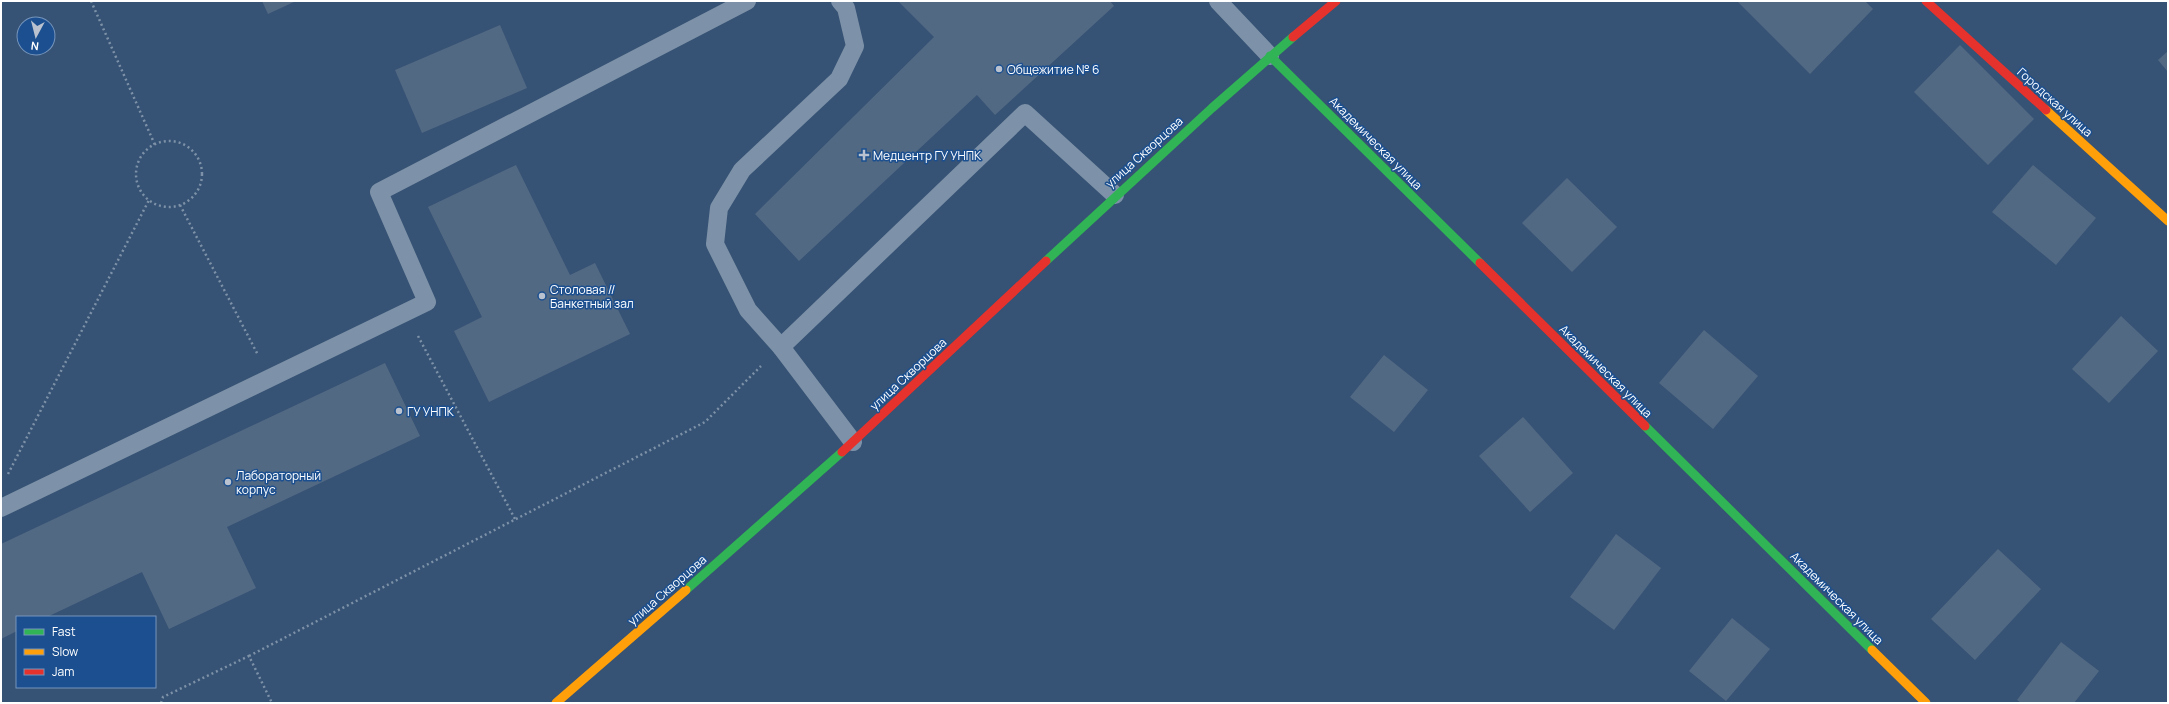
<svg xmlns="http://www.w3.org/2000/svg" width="2169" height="704" font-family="Manrope,sans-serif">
<rect width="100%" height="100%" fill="#365274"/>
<g fill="#526984">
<polygon points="262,1 296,1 268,14"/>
<polygon points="898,1 1110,1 1114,6 995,115 977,95 799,261 755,214 934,37"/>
<polygon points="1737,1 1865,1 1873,9 1810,74"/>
<polygon points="500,25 527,88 422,133 395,70"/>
<polygon points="1960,45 2034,119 1988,165 1914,92"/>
<polygon points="2168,51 2168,72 2158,60"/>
<polygon points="516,165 570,275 595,263 630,334 489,402 454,331 482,317 428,207"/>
<polygon points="2033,165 2096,218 2056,265 1992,212"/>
<polygon points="1567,178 1617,227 1572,272 1522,223"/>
<polygon points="2121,316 2158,351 2109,403 2072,369"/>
<polygon points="1704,330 1758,376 1713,429 1659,383"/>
<polygon points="1384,355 1428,390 1394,432 1350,397"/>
<polygon points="385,363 420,436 227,527 256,588 169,629 142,572 47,617 17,617 17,631 1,639 1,544"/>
<polygon points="1523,417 1573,473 1530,512 1479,456"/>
<polygon points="1616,534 1661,568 1614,630 1570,597"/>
<polygon points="1998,549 2041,589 1975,660 1931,619"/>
<polygon points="1732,618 1770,649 1726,701 1689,671"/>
<polygon points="2061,642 2099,671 2074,703 2021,703 2017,700"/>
</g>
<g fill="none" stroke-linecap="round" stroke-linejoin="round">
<g stroke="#7d92a8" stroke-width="2.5" stroke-dasharray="2 3" stroke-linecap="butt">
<polyline points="91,1 155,145"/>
<circle cx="169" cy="174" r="33"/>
<polyline points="180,205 258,355"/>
<polyline points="418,336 515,519"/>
<polyline points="8,474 149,200"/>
<polyline points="249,656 705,422 761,366"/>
<polyline points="161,703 163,697 249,656 272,703"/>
</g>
<g stroke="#7d92a8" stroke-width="18">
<polyline points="840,1 846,8 855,46 839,79 742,170 719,208 715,244 748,310 781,347 853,442"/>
<polyline points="1218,1 1270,56"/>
<polyline points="781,347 1025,113 1115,195"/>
<polyline points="1,508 427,302 379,192 747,1"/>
</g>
<g stroke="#30b455" stroke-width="9">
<polyline points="1270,56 1480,263"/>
<polyline points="1046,261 1212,108 1293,37"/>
<polyline points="1645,426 1872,650"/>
<polyline points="686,590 842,452"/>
</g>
<g stroke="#ff9f0a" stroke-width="9">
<polyline points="2046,110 2168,221"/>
<polyline points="1872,650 1926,703"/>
<polyline points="556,703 686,590"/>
</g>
<g stroke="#e5322d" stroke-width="9">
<polyline points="1926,1 2046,110"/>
<polyline points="1293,37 1336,1"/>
<polyline points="1480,263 1645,426"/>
<polyline points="842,452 1046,261"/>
</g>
</g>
<g fill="#b9c2ce" stroke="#1b4f8f" stroke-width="1.5">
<circle cx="999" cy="69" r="4"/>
<path d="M862 149h4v4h4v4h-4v4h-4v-4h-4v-4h4z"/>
<circle cx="542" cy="296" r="4"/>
<circle cx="399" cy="411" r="4"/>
<circle cx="228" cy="482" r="4"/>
</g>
<g text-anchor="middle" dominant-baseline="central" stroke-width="3" stroke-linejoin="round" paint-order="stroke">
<g font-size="12" fill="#fff" stroke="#1b4f8f" text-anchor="start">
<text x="1007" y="69">Общежитие № 6</text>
<text x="873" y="155">Медцентр ГУ УНПК</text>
<text x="550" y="289">Столовая //<tspan x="550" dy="14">Банкетный зал</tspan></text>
<text x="407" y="411">ГУ УНПК</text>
<text x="236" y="475">Лабораторный<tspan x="236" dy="14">корпус</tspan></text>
</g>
<g font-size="12" fill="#fff" stroke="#1b4f8f">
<text transform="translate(2055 102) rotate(42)">Городская улица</text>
<text transform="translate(1376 143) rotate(45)">Академическая улица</text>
<text transform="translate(1144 152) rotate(-42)">улица Скворцова</text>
<text transform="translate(1606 371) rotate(45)">Академическая улица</text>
<text transform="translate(908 374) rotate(-43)">улица Скворцова</text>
<text transform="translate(667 590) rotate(-41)">улица Скворцова</text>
<text transform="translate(1837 598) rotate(45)">Академическая улица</text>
</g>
</g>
<rect width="2169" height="704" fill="none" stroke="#ffffff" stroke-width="4"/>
<rect x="16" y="616" width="140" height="72" fill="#1b4f8f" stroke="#7695bc"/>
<rect x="24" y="629" width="20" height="6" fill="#30b455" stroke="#7695bc"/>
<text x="52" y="636" font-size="12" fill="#ffffff">Fast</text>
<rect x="24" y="649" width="20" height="6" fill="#ff9f0a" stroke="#7695bc"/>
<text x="52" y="656" font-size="12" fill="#ffffff">Slow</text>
<rect x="24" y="669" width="20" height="6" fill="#e5322d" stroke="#7695bc"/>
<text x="52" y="676" font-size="12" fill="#ffffff">Jam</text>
<g transform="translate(36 36) rotate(187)"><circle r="19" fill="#1b4f8f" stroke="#7695bc"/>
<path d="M0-3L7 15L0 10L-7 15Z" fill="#b9c2ce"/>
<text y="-6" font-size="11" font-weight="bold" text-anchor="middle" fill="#ffffff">N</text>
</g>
</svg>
